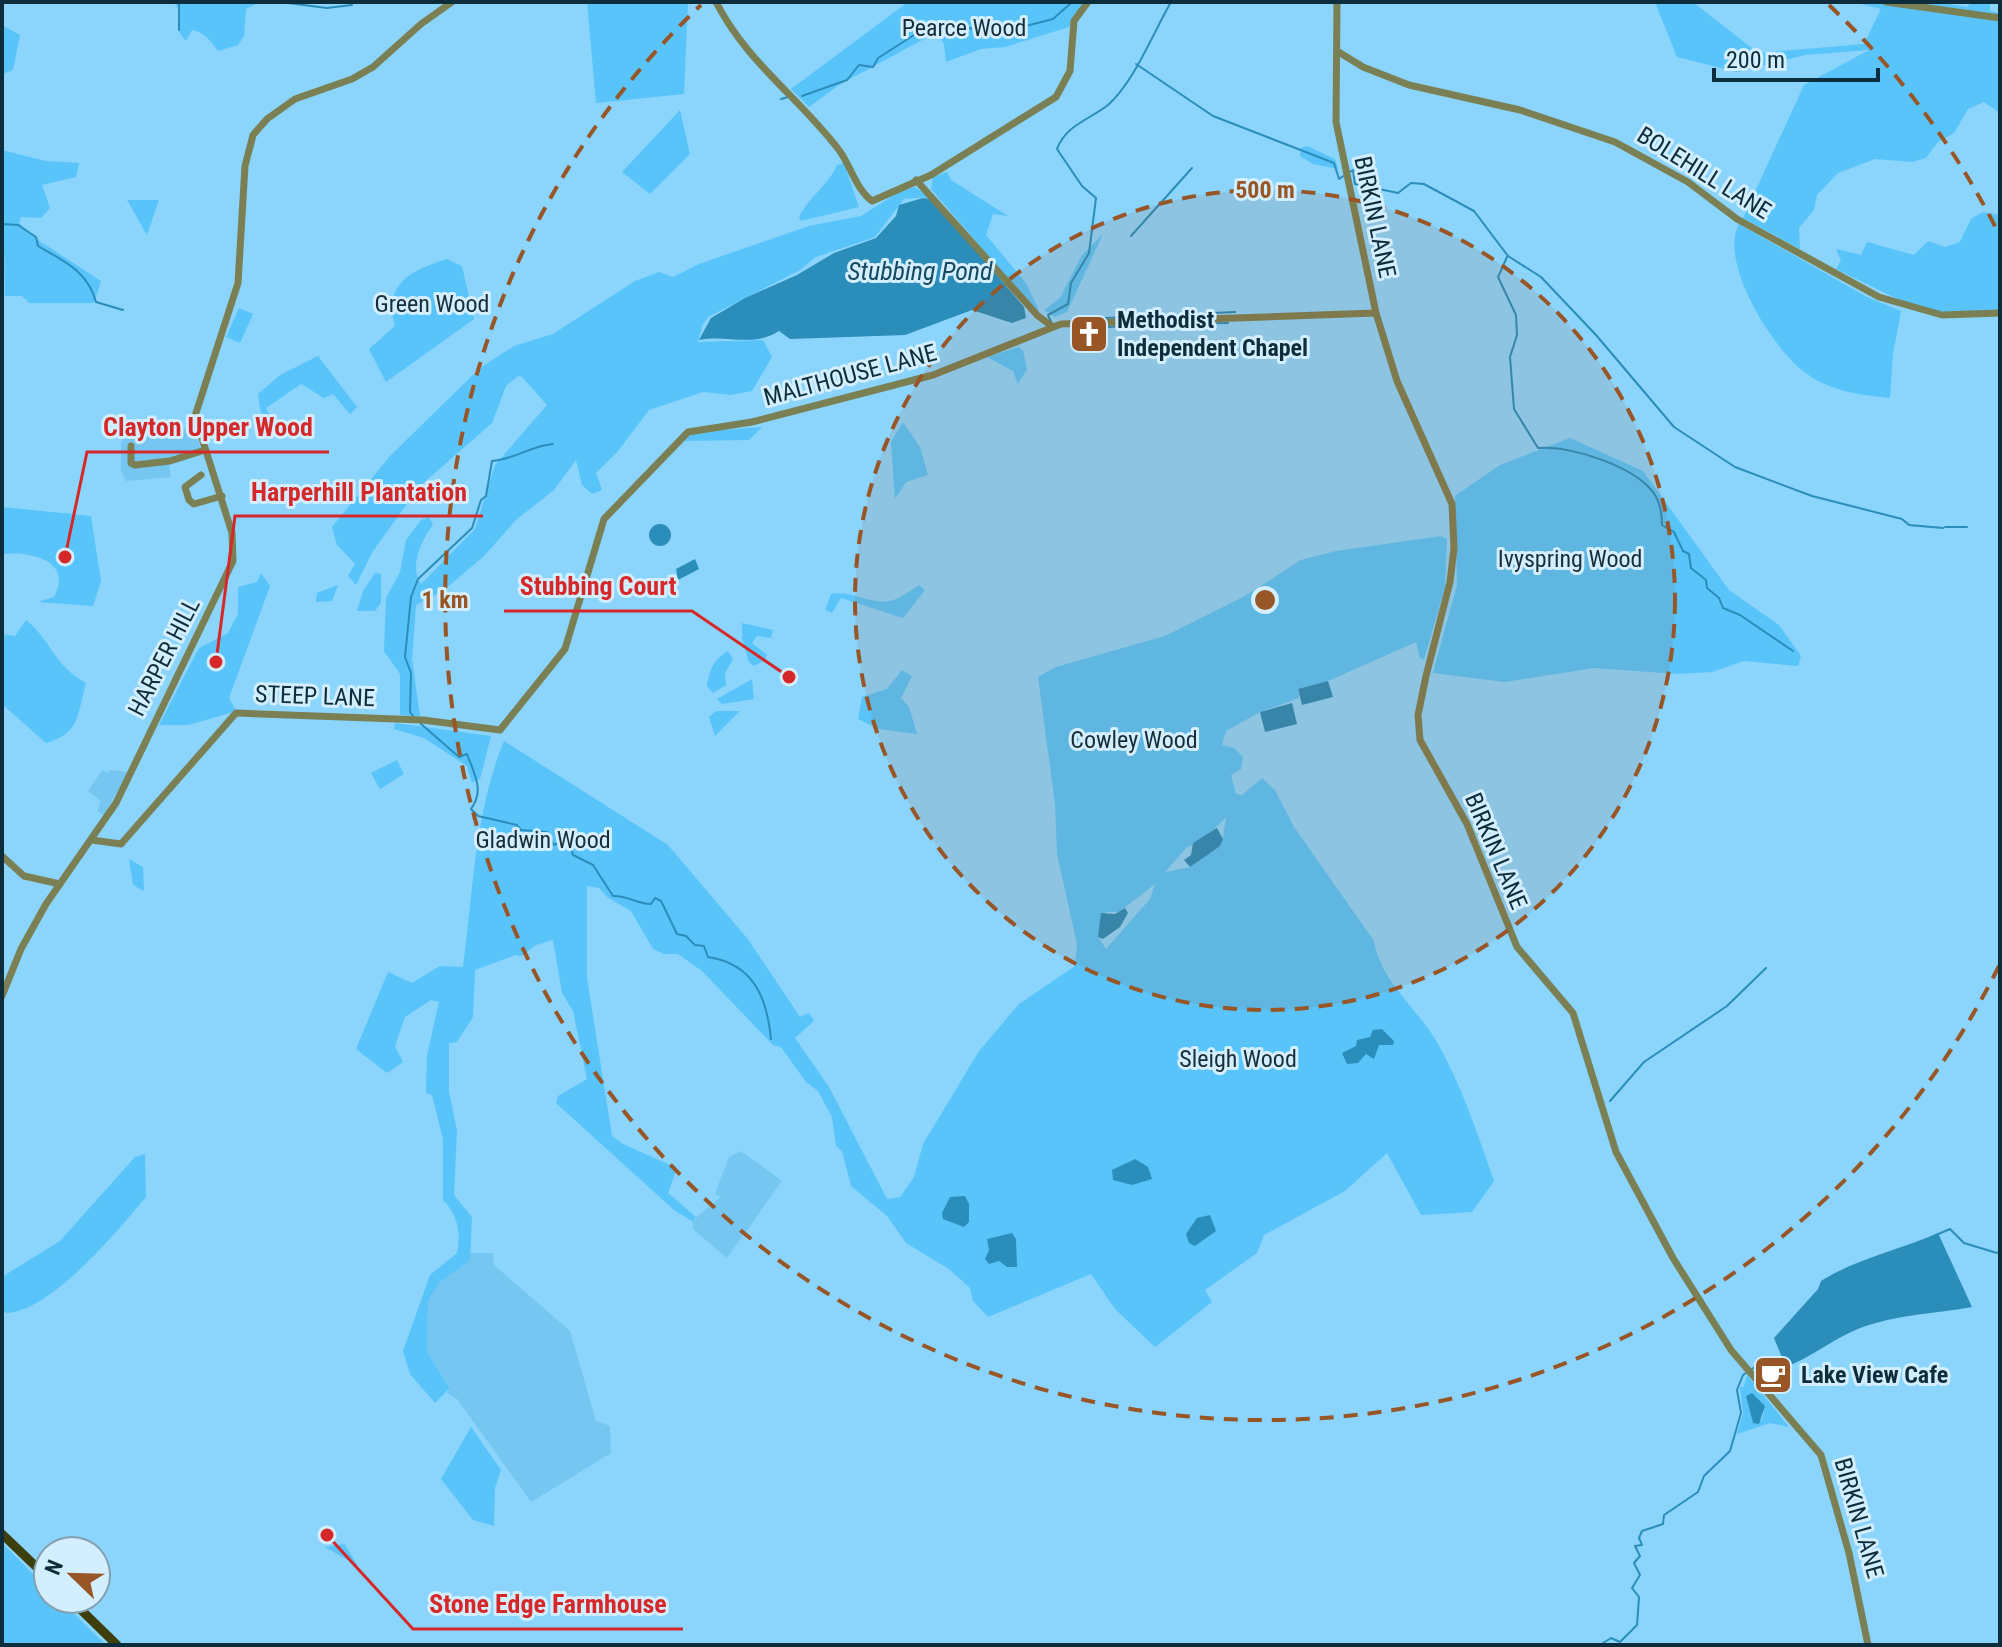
<svg xmlns="http://www.w3.org/2000/svg" width="2002" height="1647" font-family="'Roboto Condensed',sans-serif">
<rect width="100%" height="100%" fill="#8bd4fc"/>
<g fill="#75c6f0">
<polygon points="194,428 201,448 169,464 171,477 126,481 121,471 121,442 133,430"/>
<polygon points="102,770 107,773 110,770 128,772 104,815 97,811 101,801 88,791"/>
<polygon points="741,1151 782,1181 727,1258 693,1229 692,1221 721,1197 715,1194 729,1157"/>
<polygon points="470,1253 493,1253 494,1265 570,1331 596,1421 610,1426 611,1453 531,1502 457,1399 447,1393 450,1387 427,1352 428,1301 439,1283 470,1260"/>
</g>
<g fill="#58c4fa" fill-rule="evenodd">
<path d="M174,2H260L246,9L244,36L238,45L218,51C212,42 203,31 192,30L186,41C176,30 177,25 180,12Z"/>
<polygon points="587,2 688,2 684,94 596,103"/>
<polygon points="908,2 1084,2 1069,27 1005,47 981,49 946,62 944,44 937,32 839,85 809,107 791,89"/>
<polygon points="1655,2 1693,2 1758,53 1864,44 1881,9 1853,2 1936,2 1968,7 1970,2 1990,2 1990,11 2000,13 2000,113 1984,102 1968,109 1954,133 1938,142 1926,158 1912,162 1875,159 1838,173 1817,195 1814,210 1799,228 1800,249 1743,218 1804,85 1869,50 1805,55 1737,72 1677,57"/>
<polygon points="2,25 20,35 13,70 3,74"/>
<polygon points="680,110 690,154 650,194 622,172"/>
<polygon points="1307,146 1335,159 1338,169 1313,164 1300,156 1301,148"/>
<polygon points="2,150 46,161 79,163 76,177 42,185 50,208 41,218 21,217 19,223 41,242 101,281 94,303 29,303 22,296 5,296"/>
<path d="M844,163L859,207L801,221L799,217C809,197 829,184 837,165Z"/>
<polygon points="947,172 951,180 1008,216 993,214 986,235 1026,283 1039,310 1034,309 931,189 933,177"/>
<path d="M915,187L930,197L904,199L875,237L816,257L800,270L708,317L702,326L698,342L763,340L772,357L752,391L731,395L703,392L649,410L618,451L596,473L602,490L592,494L582,485L576,460L554,490L517,519L484,556L444,590L416,605L412,659L420,716L400,715V674L384,651L386,598L400,572L406,540L421,520L429,517L433,525C421,541 409,566 421,584L475,529L495,465L547,405L522,377L518,376L506,386L492,423L420,486L373,551L356,585L348,576L355,564L337,545L332,527L390,456L480,368L514,346L553,334L635,281L659,272L673,277L699,264L809,226L861,216L902,190Z"/>
<polygon points="127,200 159,200 147,235"/>
<polygon points="1983,212 2000,215 2000,310 1941,314 1912,306 1836,269 1841,261 1836,249 1861,255 1867,242 1914,255 1928,241 1945,247 1960,242 1971,219"/>
<path d="M1739,224L1867,297L1901,311L1893,354L1890,398C1860,395 1828,391 1803,371C1773,348 1718,262 1739,224Z"/>
<polygon points="1103,234 1067,312 1055,317 1044,310 1060,298 1082,255"/>
<path d="M447,259L462,266L474,319L386,382L369,349L395,326C383,283 412,270 447,259Z"/>
<polygon points="239,308 253,314 240,343 226,337"/>
<polygon points="1019,347 1023,351 1027,369 1018,384 1013,371 987,357"/>
<polygon points="318,356 357,407 350,414 333,394 324,398 301,384 266,408 271,418 266,421 260,409 258,394 280,375"/>
<polygon points="903,422 920,447 928,475 906,482 895,499 891,442"/>
<polygon points="762,427 749,440 682,441 695,432"/>
<polygon points="1570,438 1643,471 1729,590 1779,625 1801,656 1798,666 1744,661 1712,672 1677,674 1594,668 1505,682 1433,673 1457,585 1455,496 1500,465"/>
<path d="M2,507L91,516L101,581L93,606L38,602L54,597C74,560 30,551 2,554Z"/>
<path d="M1441,536L1447,539L1445,587L1424,660L1420,658L1416,642L1328,681L1298,689L1299,698L1260,712L1226,731L1222,745L1234,748L1243,757L1241,769L1231,775L1236,794L1242,795L1262,778L1275,790L1294,827L1374,941C1381,983 1418,1008 1438,1044C1462,1087 1478,1135 1494,1181L1472,1212L1421,1215L1387,1153L1345,1191L1264,1235L1257,1253L1205,1290L1212,1302L1155,1347L1115,1309L1091,1274L988,1317L973,1301L970,1288L949,1269L906,1243L887,1216L851,1186L842,1151L836,1146L832,1117L818,1091L806,1082L781,1047L773,1045L702,971L678,954H664L653,949L631,911L607,897L599,888L587,886V978L612,1136L623,1144L677,1168L668,1193L696,1217L692,1221L674,1210L556,1103L558,1096L587,1079L573,1011L562,993L553,940L536,945L522,956L515,955L475,970L473,1017L457,1042L449,1043V1091L457,1131L454,1195L472,1217L470,1260L439,1283L428,1301L427,1352L450,1388L435,1403L410,1374L403,1351L430,1275L457,1253C461,1233 458,1215 443,1200V1139L432,1095L426,1093L427,1055L439,1002L431,1000L405,1017L395,1046L403,1062L387,1073L356,1049L388,972L412,983L440,966L463,967C473,893 475,811 504,741L668,845L747,938L800,1017L809,1013L814,1021L795,1038L829,1087L887,1199L900,1197L914,1177L923,1144L979,1051L1019,1004L1075,966L1077,944L1057,854L1055,804L1038,677L1056,667L1165,636L1245,596L1301,560L1336,551ZM1226,817L1223,839L1190,867L1165,872L1186,848L1205,839ZM1155,884L1150,899L1106,949L1098,937L1106,912H1119Z"/>
<polygon points="261,573 270,586 229,698 235,709 233,712 189,725 159,725 199,648 228,633 238,614 238,587 257,582"/>
<polygon points="375,573 381,574 381,603 375,611 357,611 363,591"/>
<polygon points="338,585 332,601 316,602 317,593"/>
<path d="M919,585L925,590L903,618L841,598L832,613L825,610L831,594C852,589 875,608 896,599C904,596 912,589 919,585Z"/>
<path d="M26,620C51,640 54,666 86,683C77,714 81,733 46,743L2,704V634L15,636Z"/>
<polygon points="742,623 773,630 771,638 757,636 752,643 767,655 765,660 754,666 749,662 742,638"/>
<path d="M728,651L733,659L725,673L726,685L713,693L707,686C709,670 714,659 728,651Z"/>
<polygon points="902,670 912,676 901,698 909,707 917,734 879,729 858,719 862,697 887,689"/>
<polygon points="752,679 754,699 722,704 717,699"/>
<polygon points="716,711 740,711 715,736 709,717"/>
<polygon points="395,723 491,736 480,779 472,783 467,766 424,738 394,729"/>
<polygon points="397,760 404,774 380,789 371,773"/>
<polygon points="129,859 143,867 144,891 133,885"/>
<path d="M145,1154L146,1197C118,1230 51,1312 6,1313L2,1308V1277L60,1241L135,1157Z"/>
<path d="M1747,1375L1789,1427L1770,1423L1737,1434L1743,1414L1740,1387H1744ZM1746,1396L1764,1411L1762,1420L1753,1423Z"/>
<polygon points="471,1427 501,1470 495,1488 494,1526 473,1520 441,1479"/>
<polygon points="2,1543 48,1589 48,1599 59,1599 106,1645 2,1645"/>
<polygon points="345,1544 345,1545 358,1566 325,1547"/>
</g>
<g fill="#2b8dba">
<path d="M923,198L932,199L1024,307L1026,318L1012,323L972,310L905,335L790,339L779,331C752,348 727,334 699,340L711,318L745,298L797,275L834,253L876,238L896,216L899,205Z"/>
<circle cx="660" cy="535" r="11"/>
<polygon points="695,559 699,569 678,580 676,569"/>
<polygon points="1328,681 1333,697 1302,705 1298,689"/>
<polygon points="1292,703 1297,724 1265,732 1260,712"/>
<polygon points="1217,828 1223,839 1220,846 1190,867 1184,860 1191,855 1193,843"/>
<polygon points="1125,908 1128,913 1120,927 1103,939 1098,937 1101,913 1115,914"/>
<polygon points="1382,1029 1394,1041 1393,1045 1379,1045 1374,1059 1366,1054 1358,1063 1347,1064 1342,1053 1356,1046 1357,1040 1370,1037 1373,1030"/>
<polygon points="1135,1159 1148,1167 1152,1179 1132,1185 1113,1180 1112,1170"/>
<polygon points="965,1196 969,1204 969,1222 964,1227 943,1219 942,1213 950,1197"/>
<polygon points="1210,1215 1216,1231 1195,1246 1189,1243 1186,1234 1197,1218"/>
<polygon points="1012,1233 1016,1239 1017,1267 1007,1267 999,1261 989,1264 985,1259 989,1250 987,1239"/>
<path d="M1938,1233L1972,1307C1934,1314 1887,1315 1851,1332C1828,1343 1809,1358 1786,1367L1774,1338L1818,1289L1821,1281C1856,1259 1899,1250 1938,1233Z"/>
<polygon points="1752,1393 1765,1406 1759,1424 1753,1423 1746,1396"/>
</g>
<g fill="none" stroke-linecap="round" stroke-linejoin="round">
<g stroke="#2b8dba" stroke-width="2">
<polyline points="179,2 179,30"/>
<polyline points="280,2 327,8 352,5"/>
<polyline points="1136,64 1213,116 1334,163 1339,179 1345,175"/>
<polyline points="802,96 847,80 859,65 873,67 878,58 925,28 930,30 937,23 981,30 987,25 1005,26 1010,30 1053,19 1071,3"/>
<polyline points="781,99 788,97"/>
<polyline points="1350,172 1353,170 1355,184 1398,193 1411,183 1424,184 1474,211 1508,256 1541,277 1596,335 1674,427 1735,467 1812,496 1902,519 1909,525 1943,528"/>
<path d="M2,224L18,225L36,237L38,246C66,262 88,272 96,302L123,310"/>
<polyline points="1131,236 1192,168"/>
<path d="M1507,257L1498,277L1516,315L1517,335L1510,357L1514,409L1538,448C1571,445 1637,467 1655,495C1660,503 1662,515 1662,525L1674,532L1683,551L1689,554L1691,568L1706,580L1707,588L1719,598L1723,608L1740,615L1793,651"/>
<polyline points="1084,319 1235,312"/>
<path d="M1051,322L1048,315L1068,304L1071,283L1089,253L1096,198L1082,186L1057,149C1066,125 1089,120 1108,105C1134,82 1153,33 1171,2"/>
<polyline points="1146,325 1228,323"/>
<polyline points="1098,328 1120,326"/>
<polyline points="1945,527 1967,527"/>
<path d="M413,716L410,712L411,673L405,657L411,597L418,579L472,528L481,500L486,496L492,461C516,459 530,446 553,444"/>
<path d="M420,723L459,757L467,754C474,774 485,790 471,809L478,816L517,825L521,830L547,832L554,845L563,841L570,844L573,855L593,865L613,896C628,895 635,904 651,904L655,898L661,901L677,934L686,936L695,945L704,946L708,957C754,964 767,998 771,1039"/>
<polyline points="1610,1101 1644,1062 1727,1006 1766,968"/>
<polyline points="1936,1235 1950,1229 1964,1243 1997,1253 2000,1251"/>
<polyline points="1600,1645 1611,1638 1620,1642 1637,1625 1639,1597 1632,1588 1640,1575 1634,1563 1640,1556 1635,1546 1642,1545 1639,1538 1642,1531 1663,1524 1664,1515 1698,1492 1704,1476 1730,1451 1741,1413 1737,1390 1743,1375 1755,1367 1787,1366"/>
</g>
<g stroke="#7b8054" stroke-width="7">
<path d="M716,2C748,64 797,95 839,150C851,166 855,188 872,201L931,175L1056,97L1070,71L1074,21L1088,2"/>
<polyline points="1337,2 1336,122 1376,313 1397,381 1452,504 1454,548 1450,582 1426,676 1418,715 1420,740 1467,824 1517,947 1573,1013 1616,1152 1673,1258 1731,1350 1821,1455 1849,1553 1868,1645"/>
<polyline points="1886,2 2000,18"/>
<polyline points="1337,51 1363,67 1409,85 1520,110 1615,142 1688,182 1737,219 1879,297 1942,315 2000,313"/>
<polyline points="916,180 1038,316 1052,326"/>
<polyline points="131,446 131,463 135,465 170,461 205,450"/>
<polyline points="201,475 185,487 189,500 194,504 222,496"/>
<polyline points="92,840 121,844 236,713 423,720 500,730 565,649 604,519 688,432 752,422 933,375 1061,324 1376,313"/>
<polyline points="2,856 24,876 60,884"/>
<polyline points="2,996 21,949 46,904 116,803 233,561 232,533 195,416 238,283 245,166 253,135 267,119 295,99 352,79 373,67 421,24 452,2"/>
</g>
<g stroke="#3d400d" stroke-width="9">
<polyline points="2,1534 48,1578"/>
<polyline points="70,1599 117,1645"/>
</g>
</g>
<circle cx="1265" cy="600" r="410" fill="#985526" fill-opacity=".12"/>
<g fill="none" stroke="#985526" stroke-width="4" stroke-dasharray="14 10">
<circle cx="1265" cy="600" r="410"/>
<path d="M1999 966A820 820 0 1 1 701 5M1829 5A820 820 0 0 1 1999 234"/>
</g>
<defs>
<g id="church-square" transform="scale(2)"><rect x="-9" y="-9" width="18" height="18" rx="4" fill="#985526" stroke="#d3efff"/><path d="M-1.2-6h2.4v3.5h3.3v2.4h-3.3V6h-2.4V-.1h-3.3v-2.4h3.3Z" fill="#fff"/></g>
<g id="cafe-square" transform="scale(2)"><rect x="-9" y="-9" width="18" height="18" rx="4" fill="#985526" stroke="#d3efff"/><path d="M-5.5-4.5H6V0H3Q3 3.5 0 3.5H-2.5Q-5.5 3.5-5.5 0ZM3-3.2v2h1.7v-2ZM-6 4.5H4V6H-6Z" fill="#fff"/></g>
</defs>
<g fill-rule="evenodd">
<use href="#church-square" x="1089" y="334"/>
<use href="#cafe-square" x="1773" y="1375"/>
</g>
<g text-anchor="middle" dominant-baseline="central" stroke-width="6" stroke-linejoin="round" paint-order="stroke">
<g font-size="24" fill="#192d38" stroke="#d3efff">
<text x="964" y="28">Pearce Wood</text>
<text x="432" y="304">Green Wood</text>
<text x="1570" y="559">Ivyspring Wood</text>
<text x="1134" y="740">Cowley Wood</text>
<text x="543" y="840">Gladwin Wood</text>
<text x="1238" y="1059">Sleigh Wood</text>
</g>
<g font-size="24" fill="#0e2d3c" stroke="#d3efff">
<text transform="translate(1704 173) rotate(32)">BOLEHILL LANE</text>
<text transform="translate(1375 217) rotate(78)">BIRKIN LANE</text>
<text transform="translate(850 375) rotate(-15)">MALTHOUSE LANE</text>
<text transform="translate(164 657) rotate(-63)">HARPER HILL</text>
<text transform="translate(315 696) rotate(2)">STEEP LANE</text>
<text transform="translate(1496 851) rotate(67)">BIRKIN LANE</text>
<text transform="translate(1859 1518) rotate(74)">BIRKIN LANE</text>
</g>
<g font-size="24" font-weight="bold" fill="#0e2d3c" stroke="#d3efff" text-anchor="start">
<text x="1117" y="320">Methodist<tspan x="1117" dy="28">Independent Chapel</tspan></text>
<text x="1801" y="1375">Lake View Cafe</text>
</g>
<g font-size="26" font-style="italic" fill="#154961" stroke="#d3efff">
<text x="920" y="271">Stubbing Pond</text>
</g>
</g>
<circle cx="1265" cy="600" r="12" fill="#985526" stroke="#d3efff" stroke-width="4"/>
<g font-size="24" text-anchor="middle" font-weight="bold" fill="#985526" stroke="#d3efff" stroke-width="6" stroke-linejoin="round" paint-order="stroke">
<text x="1265" y="198">500 m</text>
<text x="445" y="608">1 km</text>
</g>
<path fill="none" stroke="#d62828" stroke-width="3" d="M65 557L87 452H329M216 662L235 516H483M789 677L692 611H504M327 1535L413 1629H683"/>
<g fill="#d62828" stroke="#d3efff" stroke-width="3">
<circle cx="65" cy="557" r="8"/>
<circle cx="216" cy="662" r="8"/>
<circle cx="789" cy="677" r="8"/>
<circle cx="327" cy="1535" r="8"/>
</g>
<g font-size="26" text-anchor="middle" font-weight="bold" fill="#d62828" stroke="#d3efff" stroke-width="6" stroke-linejoin="round" paint-order="stroke">
<text x="208" y="436">Clayton Upper Wood</text>
<text x="359" y="501">Harperhill Plantation</text>
<text x="598" y="595">Stubbing Court</text>
<text x="548" y="1613">Stone Edge Farmhouse</text>
</g>
<rect width="2002" height="1647" fill="none" stroke="#0e2d3c" stroke-width="8"/>
<g transform="translate(72 1575) rotate(293)"><circle r="38" fill="#d3efff" stroke="#84a1b1" stroke-width="2"/>
<path d="M0-6L14 30L0 20L-14 30Z" fill="#985526"/>
<text y="-12" font-size="22" font-weight="bold" text-anchor="middle" fill="#0e2d3c">N</text>
</g>
<path d="M1714 68v12h164v-12" fill="none" stroke="#0e2d3c" stroke-width="4"/>
<text x="1726" y="68" font-size="24" fill="#0e2d3c" stroke="#d3efff" stroke-width="6" paint-order="stroke">200 m</text>
</svg>
